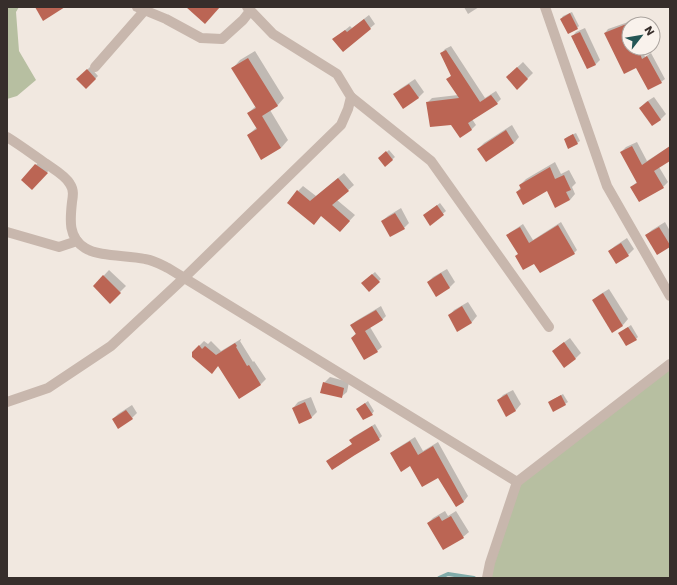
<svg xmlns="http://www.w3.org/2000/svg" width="677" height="585" font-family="Poppins,sans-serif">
<rect width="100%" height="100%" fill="#f1e8e0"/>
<g fill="#b7bfa1">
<polygon points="7,7 19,7 16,12 19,51 36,80 17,96 7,99"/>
<polygon points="670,364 670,578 487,578 517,482"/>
</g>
<g fill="#0003">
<polygon points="464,7 479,7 468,14"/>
<polygon points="572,12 579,26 577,28 561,19 563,16"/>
<polygon points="369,15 375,24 343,51 334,39 350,26 352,28"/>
<polygon points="634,20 635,24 629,24 629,48 642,48 645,57 651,53 665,79 661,82 637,67 605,33 608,29"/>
<polygon points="585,28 600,60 596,64 587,68 572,37 576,32"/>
<polygon points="451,46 485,98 496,91 501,99 497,103 472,119 476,125 472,129 460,137 452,123 427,103 432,98 458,95 448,79 452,75 441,54 445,49"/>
<polygon points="255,51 284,98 277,106 270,110 288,140 281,148 248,135 257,127 248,113 256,106 233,68 240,60"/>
<polygon points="523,62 533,73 518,88 507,77"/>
<polygon points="90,67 98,76 86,88 78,79"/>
<polygon points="415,79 424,92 418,98 395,94 400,89"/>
<polygon points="654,97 666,114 660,120 640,108 646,102"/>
<polygon points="512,125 519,137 514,143 486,160 478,149 484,143"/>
<polygon points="576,133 580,141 577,143 565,139 567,137"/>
<polygon points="637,142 647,161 670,146 670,160 659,167 668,182 663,187 639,201 631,187 637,182 621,152 626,147"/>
<polygon points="389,150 395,157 385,166 379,159"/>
<polygon points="42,159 52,167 37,183 36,165"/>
<polygon points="555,162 561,174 569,170 576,183 572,187 575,194 570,200 547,189 517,192 521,187 520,185 526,179"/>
<polygon points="344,173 354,185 337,200 355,215 340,231 298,191 303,186 316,196"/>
<polygon points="440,203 446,211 431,224 427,213"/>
<polygon points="401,208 409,223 404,228 382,221 388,216"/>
<polygon points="561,222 577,250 574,253 534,262 519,253 508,235 511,232 523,224 533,240"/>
<polygon points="665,222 670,231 670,246 646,235 652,230"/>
<polygon points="627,238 634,249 628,255 609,251 615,246"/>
<polygon points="447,269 455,282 449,288 428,282 433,277"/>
<polygon points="109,270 126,286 110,302 94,286"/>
<polygon points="375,272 381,279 369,290 362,283"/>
<polygon points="609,289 628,319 623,325 612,331 593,300 599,295"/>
<polygon points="468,302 477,316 472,322 457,330 449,316 454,310"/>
<polygon points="381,306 386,316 382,320 370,327 382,347 377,351 365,359 352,338 356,333 351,325 356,321"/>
<polygon points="631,325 638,337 636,339 619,333"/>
<polygon points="570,338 581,353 576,358 554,351 559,346"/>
<polygon points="241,339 241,340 240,341 253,362 254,361 266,379 261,384 239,398 219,365 212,372 199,346 204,341 208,344 211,341 221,351"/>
<polygon points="330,377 349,382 347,392 341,397 324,383"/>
<polygon points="513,390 521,404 516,410 506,415 498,401 503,395"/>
<polygon points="563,394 568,402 565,404 549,402 552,400"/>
<polygon points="311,397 317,412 312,417 299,423 293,408 298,402"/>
<polygon points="368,401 374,411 372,414 360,407"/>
<polygon points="132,405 137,413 132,418 113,419 118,414"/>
<polygon points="375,424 382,436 379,439 353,443 351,440 353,437"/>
<polygon points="415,437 423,451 438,442 468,496 464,501 456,506 439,476 410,465 391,453 396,449"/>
<polygon points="445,511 448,516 456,511 469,532 463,537 428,523 433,518"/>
</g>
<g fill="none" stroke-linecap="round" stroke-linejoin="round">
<polyline stroke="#81acaa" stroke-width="4" points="439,578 448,574 474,578"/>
</g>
<g fill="#bb6554">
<polygon points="35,7 65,7 43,21"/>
<polygon points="186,7 220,7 205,24"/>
<polygon points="570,13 578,29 568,34 560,19"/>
<polygon points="364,19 371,29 343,52 332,39 345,30 347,32"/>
<polygon points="629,23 629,48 638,48 642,59 647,56 662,83 648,90 636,68 624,74 604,33"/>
<polygon points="580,32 596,65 587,69 571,36"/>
<polygon points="446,50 480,102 491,95 498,104 468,123 472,130 460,138 451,125 430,127 426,102 459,98 446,79 451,76 440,53"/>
<polygon points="248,58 278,106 262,116 281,148 261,160 247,135 257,129 247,113 256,108 231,68"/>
<polygon points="517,67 528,79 517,90 506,77"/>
<polygon points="87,69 96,79 86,89 76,79"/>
<polygon points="409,84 419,98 403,109 393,94"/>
<polygon points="648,101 661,120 652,126 639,108"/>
<polygon points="506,130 514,143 486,162 477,149"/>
<polygon points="573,134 578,144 568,149 564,139"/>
<polygon points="632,146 642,165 670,146 670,161 654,171 664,188 639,202 630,187 637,183 620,152"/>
<polygon points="386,151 393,160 385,167 378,158"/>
<polygon points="35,164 48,173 32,190 21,180"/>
<polygon points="550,167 555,179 564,175 571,190 566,192 570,200 555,208 547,191 523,205 516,192 521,189 519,185"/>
<polygon points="338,178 349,191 332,205 350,221 340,232 321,216 314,225 287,203 297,190 310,201"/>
<polygon points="437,205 444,215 430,226 423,215"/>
<polygon points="395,213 405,229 390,237 381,221"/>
<polygon points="558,225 575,254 540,273 534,264 523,270 515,256 518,254 506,235 520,227 529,243"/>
<polygon points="659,227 670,245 670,247 657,255 645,235"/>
<polygon points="621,243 629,256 616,264 608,251"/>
<polygon points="441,273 450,288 436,297 427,282"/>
<polygon points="372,274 380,282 369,292 361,283"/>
<polygon points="103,275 121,293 110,304 93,286"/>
<polygon points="603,293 623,326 612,333 592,300"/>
<polygon points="462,306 472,323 457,332 448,315"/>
<polygon points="376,310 383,320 365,331 378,352 364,360 351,338 356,334 350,325"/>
<polygon points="628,327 637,340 626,346 618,333"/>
<polygon points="564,342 576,359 564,368 552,351"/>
<polygon points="235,343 237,346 236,347 247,366 249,365 261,385 239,399 218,366 212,374 192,357 192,352 199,345 202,349 205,346 216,355"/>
<polygon points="323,382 344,388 342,398 320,393"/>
<polygon points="507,394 516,411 506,417 497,400"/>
<polygon points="561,395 566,405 553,412 548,402"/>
<polygon points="305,402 312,418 299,424 292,408"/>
<polygon points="365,403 373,415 363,420 356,409"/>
<polygon points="126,410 133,419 118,429 112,419"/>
<polygon points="372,426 380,440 355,455 332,470 326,461 352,444 349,440"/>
<polygon points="410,441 418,455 433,446 464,502 456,507 438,478 422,487 410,466 401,472 390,453"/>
<polygon points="439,516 442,521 451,516 464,538 443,550 427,523"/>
</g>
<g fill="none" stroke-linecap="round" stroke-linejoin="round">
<g stroke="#c8b7ad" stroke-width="10">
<polyline points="137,7 166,19 201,38 222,39 243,20 250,11"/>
<polyline points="545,7 607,186 670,296"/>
<polyline points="95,67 145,10"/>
<polyline points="351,97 431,161 549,327"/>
<path d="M7,137C20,145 32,154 45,163C53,169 65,175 70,184C74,190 73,196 72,202C70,220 68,237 85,248C99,257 128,255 145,259C153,260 160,264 168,268L517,482L670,364"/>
<polyline points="7,232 59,247 77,241"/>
<polyline points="7,402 48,388 111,346 184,278 341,125 348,109 351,97 337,74 273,34 247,7"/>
<polyline points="487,578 490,563 517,482"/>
</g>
</g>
<rect width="677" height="585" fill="none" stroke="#372e2b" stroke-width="16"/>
<g transform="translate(641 36) rotate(59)"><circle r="19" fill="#f9f2ec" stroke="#aba49f"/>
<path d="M0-3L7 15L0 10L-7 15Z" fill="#245655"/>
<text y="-6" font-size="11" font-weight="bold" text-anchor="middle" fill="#372e2b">N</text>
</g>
</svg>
